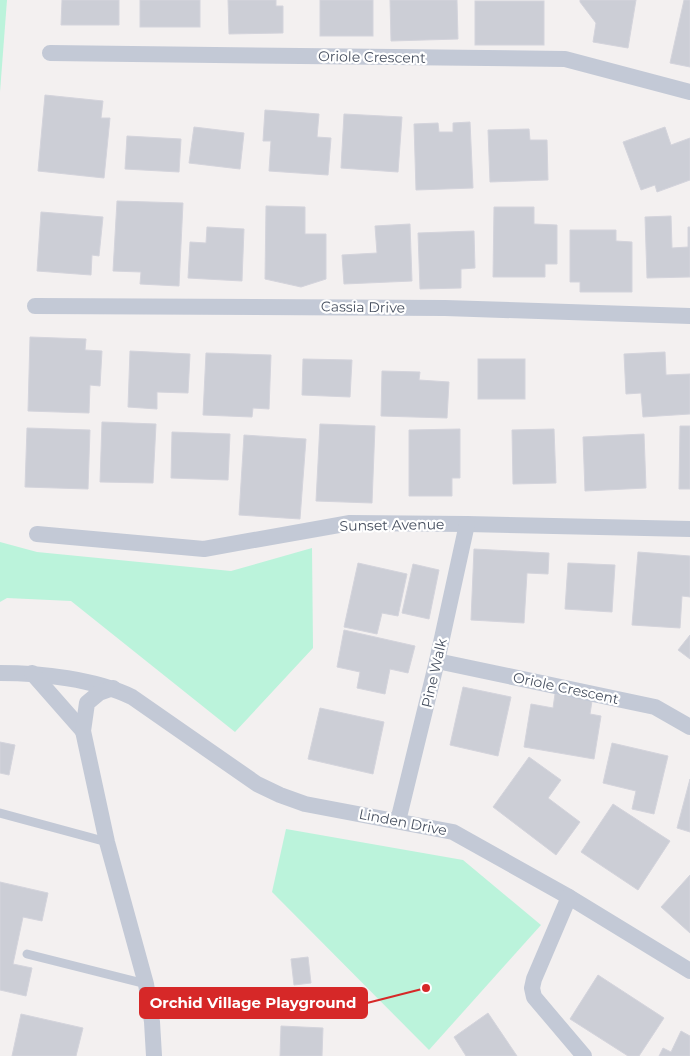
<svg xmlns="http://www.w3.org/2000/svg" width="690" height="1056" font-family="Montserrat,sans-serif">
<rect width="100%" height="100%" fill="#f3f0f0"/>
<g fill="#bbf3db">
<polygon points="0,0 7,0 0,92"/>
<polygon points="0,542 37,552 231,571 312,548 313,648 235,732 71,601 7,598 0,602"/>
<polygon points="286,829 463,860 541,925 429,1050 272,892"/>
</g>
<g fill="#ccced6" stroke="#d4d4dc">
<polygon points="62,0 119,0 119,25 61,25"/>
<rect x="140" y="0" width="60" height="27"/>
<polygon points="228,0 276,0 276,6 283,6 283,33 229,34"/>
<rect x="320" y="0" width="53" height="36"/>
<polygon points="390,0 457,0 458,39 391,41"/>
<polygon points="580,0 636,0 628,48 593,42 596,23 580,2"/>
<polygon points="684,0 690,0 690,67 670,63"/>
<rect x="475" y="1" width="69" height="44"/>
<polygon points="45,95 103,101 101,118 110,118 104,178 38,171"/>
<polygon points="265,110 319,114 317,137 331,138 328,175 269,171 271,141 263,141"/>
<polygon points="344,114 402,117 398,172 341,168"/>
<polygon points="470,122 473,188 416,190 414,124 438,123 439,132 453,132 453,123"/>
<polygon points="194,127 244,133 240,169 189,163"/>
<polygon points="665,127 671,145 690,138 690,180 657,192 655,185 641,190 623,142"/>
<polygon points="529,129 530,140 547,140 548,180 490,182 488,130"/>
<polygon points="127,136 181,139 179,172 125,169"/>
<polygon points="117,201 183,203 179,286 140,284 141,272 113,271"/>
<polygon points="266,206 305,207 305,234 326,234 326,279 301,287 265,279"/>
<polygon points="494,207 534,207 534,224 557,225 557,264 545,264 545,277 493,277"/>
<polygon points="41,212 103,217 99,256 92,255 91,275 37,271"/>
<polygon points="671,216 672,248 688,247 688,227 690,227 690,277 647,278 645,217"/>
<polygon points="410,224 412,281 344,284 342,255 377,253 375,226"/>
<polygon points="207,227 244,229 242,281 188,278 190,242 206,243"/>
<polygon points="570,230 616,230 616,241 632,242 632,292 580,292 580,282 570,282"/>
<polygon points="474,231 475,268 461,269 461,288 420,289 418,233"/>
<polygon points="30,337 86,339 85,350 102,351 100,386 90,385 89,413 28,411"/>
<polygon points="130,351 190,354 188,393 157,392 157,409 128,407"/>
<polygon points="665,352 666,375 690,374 690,414 643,417 641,393 626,394 624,354"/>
<polygon points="206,353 271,355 269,409 253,408 252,417 203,415"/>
<polygon points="303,359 352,360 350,397 302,395"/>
<rect x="478" y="359" width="47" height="40"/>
<polygon points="382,371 420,372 419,380 449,382 447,418 381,416"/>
<polygon points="102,422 156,424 153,483 100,482"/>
<polygon points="320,424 375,426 372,503 316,501"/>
<polygon points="680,426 690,426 690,489 679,489"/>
<polygon points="27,428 90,430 88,489 25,487"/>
<polygon points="460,429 460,478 452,478 452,496 409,496 409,430"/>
<polygon points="554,429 556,483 513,484 512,430"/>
<polygon points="172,432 230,434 228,480 171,478"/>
<polygon points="644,434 646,488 585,491 583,437"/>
<polygon points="244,435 306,439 300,519 239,515"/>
<polygon points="474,549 549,553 548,574 527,573 524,623 471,620"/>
<polygon points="638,552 690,556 690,597 682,596 680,628 632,625"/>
<polygon points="358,563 407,574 398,616 382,613 377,634 344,627"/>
<polygon points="568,563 615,565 612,612 565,609"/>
<polygon points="413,564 439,570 429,619 402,613"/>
<polygon points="344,630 415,646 408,673 390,669 385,694 357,688 360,672 337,667"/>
<polygon points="690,635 690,659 678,650"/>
<polygon points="463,687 511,697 498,756 450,745"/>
<polygon points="555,694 592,701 590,714 601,716 594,759 524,747 531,704 553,708"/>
<polygon points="320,708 384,722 373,774 308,759"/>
<polygon points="0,742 15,745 9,775 0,773"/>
<polygon points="612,743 668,756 654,814 632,809 636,791 603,783"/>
<polygon points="529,757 561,780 548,798 580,822 556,855 493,807"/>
<polygon points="690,779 690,832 677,828"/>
<polygon points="613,804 670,841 638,890 581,852"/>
<polygon points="690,875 690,933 661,907"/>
<polygon points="0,882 48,893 42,921 23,917 13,964 32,968 26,996 0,990"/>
<polygon points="308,957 311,983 294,985 291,959"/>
<polygon points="598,975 664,1018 639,1056 628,1056 570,1019"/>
<polygon points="488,1013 517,1056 466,1056 454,1037"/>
<polygon points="21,1014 83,1028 76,1056 12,1056"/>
<polygon points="281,1026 323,1028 322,1056 280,1056"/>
<polygon points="681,1031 690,1036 690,1056 659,1056 663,1048 671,1052"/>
</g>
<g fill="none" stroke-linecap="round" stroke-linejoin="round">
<g stroke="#c3c9d6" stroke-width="9">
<polyline points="0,813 107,842"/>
<polyline points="27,954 146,984"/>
</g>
<g stroke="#c3c9d6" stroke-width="16">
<polyline points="50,53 565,59 690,92"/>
<polyline points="35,306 445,308 690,316"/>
<polyline points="37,534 204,549 350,523 467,524 690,529"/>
<polyline points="437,661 655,707 690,727"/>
<path d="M0,673C41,673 95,679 132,697L257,784L280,795L305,804L453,832L569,897L690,971"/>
<polyline points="32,673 83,731"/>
<polyline points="113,688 99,693 87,703 83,731 107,842 146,984 152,1022 154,1056"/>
<polyline points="398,821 437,661 467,524"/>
<polyline points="569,897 534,979 532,988 534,997 584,1056"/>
</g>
</g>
<g text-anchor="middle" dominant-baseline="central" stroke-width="4.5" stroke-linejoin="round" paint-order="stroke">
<g font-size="14" fill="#464f5f" stroke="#fff">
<text transform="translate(372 57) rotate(1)">Oriole Crescent</text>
<text transform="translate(363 307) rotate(1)">Cassia Drive</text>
<text transform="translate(392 525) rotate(-1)">Sunset Avenue</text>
<text transform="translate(434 673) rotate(-77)">Pine Walk</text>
<text transform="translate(566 688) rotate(12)">Oriole Crescent</text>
<text transform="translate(403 822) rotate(11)">Linden Drive</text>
</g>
</g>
<path fill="none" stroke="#d62828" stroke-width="2" d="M426 988L367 1003"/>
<circle fill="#d62828" stroke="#fff" stroke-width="2" cx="426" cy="988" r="5"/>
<rect fill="#d62828" stroke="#d62828" stroke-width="2" x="140" y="988" width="227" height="30" rx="5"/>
<g font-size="15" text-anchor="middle" font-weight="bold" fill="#fff">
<text x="253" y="1008">Orchid Village Playground</text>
</g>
</svg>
